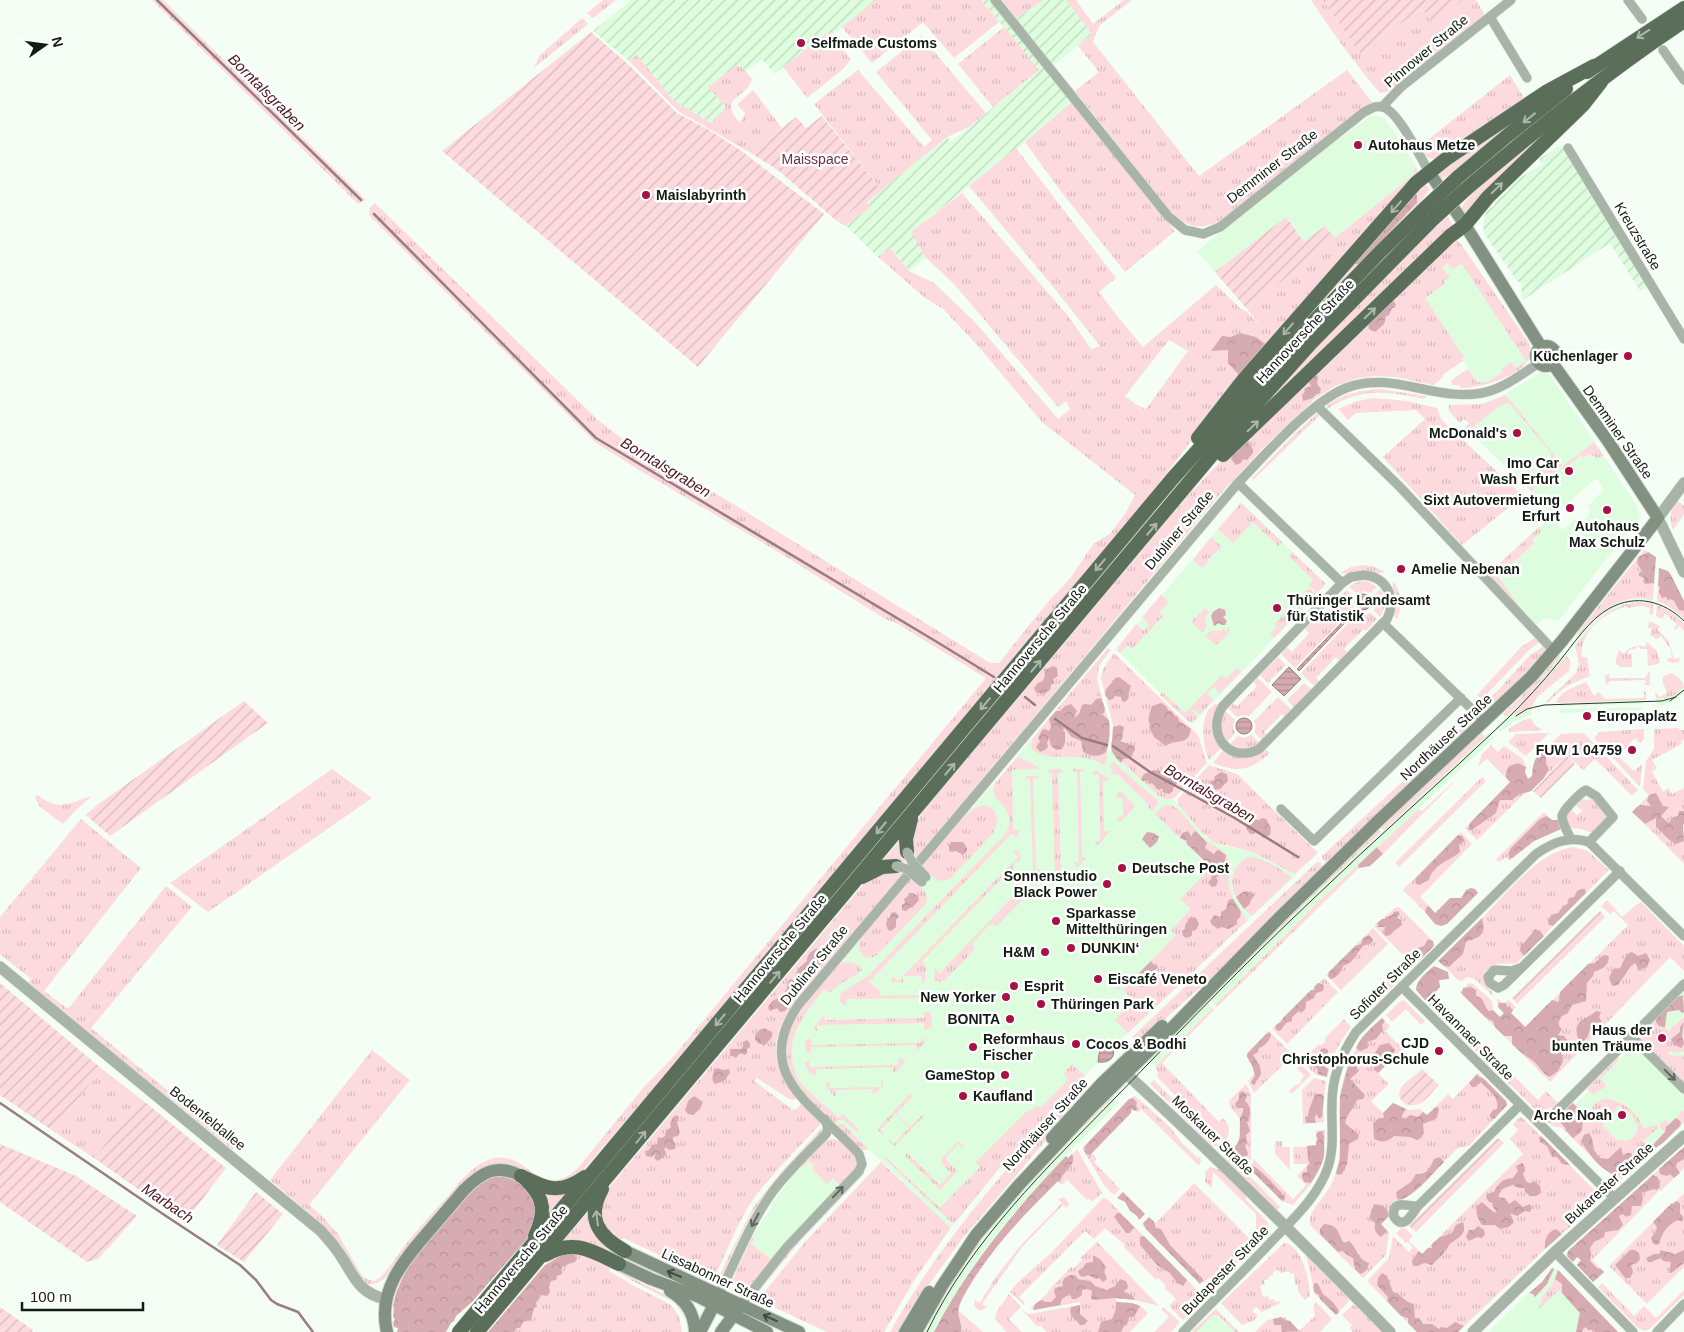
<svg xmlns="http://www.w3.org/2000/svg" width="1684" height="1332" font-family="Arial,sans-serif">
<defs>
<pattern id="industrial-furrows" width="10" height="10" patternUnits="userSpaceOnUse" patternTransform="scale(1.25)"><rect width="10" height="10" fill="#defdde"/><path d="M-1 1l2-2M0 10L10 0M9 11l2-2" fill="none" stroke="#bed8be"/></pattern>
<pattern id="grass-tufts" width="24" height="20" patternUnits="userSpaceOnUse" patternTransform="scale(1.25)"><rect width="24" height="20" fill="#fddade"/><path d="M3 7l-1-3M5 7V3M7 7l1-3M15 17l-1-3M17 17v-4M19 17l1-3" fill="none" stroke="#d8babe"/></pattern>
<pattern id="forest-crowns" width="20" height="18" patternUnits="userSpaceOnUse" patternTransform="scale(1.25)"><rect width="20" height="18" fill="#d6acb2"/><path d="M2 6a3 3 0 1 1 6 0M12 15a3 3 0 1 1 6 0" fill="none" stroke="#b79398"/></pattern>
<pattern id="garden-furrows" width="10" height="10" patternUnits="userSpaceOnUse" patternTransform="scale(1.25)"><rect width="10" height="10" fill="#fddade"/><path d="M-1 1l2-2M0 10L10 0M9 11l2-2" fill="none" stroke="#d8babe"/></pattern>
<pattern id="water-rules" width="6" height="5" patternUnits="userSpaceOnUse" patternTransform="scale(1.25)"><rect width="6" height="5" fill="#d3a8ae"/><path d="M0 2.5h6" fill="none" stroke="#b49095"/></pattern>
</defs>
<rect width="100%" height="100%" fill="#f4fef4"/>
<g fill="#defdde" fill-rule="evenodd">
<polygon points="1371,116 1384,117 1393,130 1416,166 1413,175 1335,238 1325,226 1304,243 1286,217 1215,272 1197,251 1332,144"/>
<polygon points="1447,263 1456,268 1462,264 1526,361 1515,368 1511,363 1503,372 1487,382 1477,382 1462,359 1464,357 1425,298 1445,284 1444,281 1449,277 1442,268"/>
<path d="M1540,373H1546L1552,378L1637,506L1640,516L1558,621L1544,618L1535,626L1488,574L1552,516L1540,504L1531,491L1465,428L1469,423L1464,419L1460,423L1450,413L1448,409L1449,405L1482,404L1497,399ZM1596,478L1604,489L1588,506L1591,511L1584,520L1578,517L1562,530L1553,516Z"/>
<polygon points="1241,502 1326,584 1193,723 1190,723 1117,650 1118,647"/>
<polygon points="1646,598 1653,600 1653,604 1642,602 1626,604 1618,606 1605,614 1596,621 1575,646 1576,638 1604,610 1623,601"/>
<polygon points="1562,655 1567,656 1516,715 1532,706 1531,715 1513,722 1501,732 1496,727 1529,695"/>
<polygon points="1684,687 1684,693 1678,698 1657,708 1656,699 1673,696"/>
<polygon points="1642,700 1642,704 1560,706 1560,703"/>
<polygon points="1642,707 1642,711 1560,713 1560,709"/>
<polygon points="1490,732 1495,737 1419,808 1420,809 1320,900 1215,1005 1209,999 1321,888"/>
<polygon points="1032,739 1111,752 1157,794 1169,800 1172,799 1184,809 1206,837 1225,846 1253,852 1297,874 1113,1047 1114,1053 1112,1059 1107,1062 1098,1062 1085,1076 1002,1165 950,1229 949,1226 843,1125 837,1126 807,1097 797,1085 785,1053 800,1010 807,1002 910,878 918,886 930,873 961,819 996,782"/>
<polygon points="1684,991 1684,1083 1641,1039 1641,1036 1642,1033"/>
<polygon points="1206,1002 1212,1008 1155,1067 1148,1060"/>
<polygon points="1634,1045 1684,1096 1684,1124 1622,1178 1563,1126 1553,1126 1551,1124 1570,1105 1573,1107"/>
<polygon points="1113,1097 1119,1102 1057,1165 1006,1223 983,1252 966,1277 934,1332 924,1332 951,1284 994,1224 1030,1183"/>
<polygon points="809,1161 814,1165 811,1168 827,1183 833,1178 840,1185 798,1229 797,1228 771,1259 751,1244 755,1239 752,1237 772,1206 771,1205 790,1180 789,1178 800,1166 803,1167"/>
<polygon points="1552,1268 1558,1270 1618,1332 1488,1332 1523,1298 1542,1282"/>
<polygon points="1216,1309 1239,1332 1191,1332"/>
</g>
<g fill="url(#industrial-furrows)">
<polygon points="631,0 876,0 831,36 828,32 774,74 762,59 746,71 742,67 726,107 711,123 673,100 637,55 629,61 593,31"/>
<polygon points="981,0 1002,0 1016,17 1044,0 1066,0 1092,34 1054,65 1079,96 1025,142 911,232 926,258 909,271 891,248 878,257 846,226 870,207 867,202 947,137 951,142 1039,70"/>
<polygon points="1561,145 1648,286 1640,291 1610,243 1523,300 1521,296 1522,287 1521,283 1517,281 1484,233 1483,226 1486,211 1494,206 1497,199 1506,193 1512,183 1542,164 1539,159"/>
</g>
<g fill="url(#grass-tufts)" fill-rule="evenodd">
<polygon points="152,0 163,0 366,200 358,204"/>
<polygon points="603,0 616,0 593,18 587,13"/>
<polygon points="876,0 981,0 999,22 954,58 923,22 872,63 842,27"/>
<polygon points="1002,0 1044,0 1016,18"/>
<path d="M1066,0H1076L1093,24L1124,0H1132L1099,26L1093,42L1199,176L1347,70L1372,102L1218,222C1196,231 1186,226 1169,210L1075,91L1099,72L1078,46L1092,34Z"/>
<path d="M1311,0H1323L1361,55L1421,8L1434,23L1463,0H1476L1484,13L1483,17L1387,92L1380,93C1355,64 1332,32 1311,0Z"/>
<polygon points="582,18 588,24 534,68 539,56"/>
<polygon points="1004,27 1039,70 993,107 958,64"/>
<polygon points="828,32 851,60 842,70 807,98 783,67"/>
<polygon points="921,36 986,113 969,127 947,137 867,202 870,207 846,226 838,222 880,188 814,104 858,70 924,147 932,140 876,72"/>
<path d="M637,55L673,100L711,123L726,107L708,87L736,66L742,67L752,79C748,99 716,96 740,123L745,113L737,105L753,90L782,128L751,153L678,111L629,61Z"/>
<polygon points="1510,75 1524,98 1435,159 1428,158 1420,146"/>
<polygon points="1564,83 1461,170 1441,179 1438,172"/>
<polygon points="1072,102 1175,231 1125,272 1059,189 1025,142"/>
<polygon points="1571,108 1471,211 1466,213 1459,211 1476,187"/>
<path d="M1016,148L1116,278L1099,292L1117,316L1143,347L1216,285L1240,308L1246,311L1261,326L1247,309L1413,175L1416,166L1418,174L1267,345L1240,333L1229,337L1228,349L1240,376L1155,489L677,1065L654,1088L577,1177L558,1185C537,1176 511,1159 487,1166L405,1249L385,1278L378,1283L372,1284H368L360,1278L343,1249L320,1222L270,1180L372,1050L410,1080L309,1205L322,1216L338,1234L361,1274L365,1278L373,1281L380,1278C392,1265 401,1249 412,1236C424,1222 436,1209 448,1196C461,1181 472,1165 491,1159C527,1148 539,1203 577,1169L643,1088L675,1055L986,678L896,623L885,619L780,553L639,470L595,442L369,215L370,207L375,203L598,420L628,443L735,505L990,663H999L1048,602L1071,577L1094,543L1110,534L1126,512L1135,495L1042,422L978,346L943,309L925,298L878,257L890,248L909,271L934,283L975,322L1058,419L1070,409L1066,401L1058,407L954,284L926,258L911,232L962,193L1069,317L1091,349L1100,346L1050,283L969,186ZM1169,340L1188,351L1146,409L1137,405L1125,396Z"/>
<polygon points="1425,184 1430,189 1409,218 1248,381 1354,259 1359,263 1417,204 1412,193"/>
<polygon points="1448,216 1453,226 1221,452 1300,363 1434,225 1436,227"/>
<path d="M1455,240L1459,241L1529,343C1542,372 1480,389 1460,388V385H1452L1451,381L1453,379L1468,369L1477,382H1487L1503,372L1501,369L1511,362L1515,368L1526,361L1462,264L1453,269L1447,263L1442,268L1450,277L1444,281L1445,284L1425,298L1464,357L1462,359L1463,361L1444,374L1439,381L1433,385L1396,377L1374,376L1358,378L1335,386L1316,398L1269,442L1222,492L916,858L910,843L915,824L925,809L1187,497L1208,474L1347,339Z"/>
<path d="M1379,389L1427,396L1424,399C1386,391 1361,387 1327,409V405C1343,394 1361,390 1379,389Z"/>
<polygon points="1506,395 1563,466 1594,442 1604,456 1597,458 1589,454 1584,458 1581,455 1564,469 1562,466 1558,470 1560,472 1547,482 1545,480 1531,491 1523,483 1549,463 1551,460 1551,453 1511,405 1507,403 1500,406 1468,431 1465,428 1469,423 1464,419 1460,423 1449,411 1449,405 1482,404"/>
<polygon points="1374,398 1407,401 1437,408 1441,419 1448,426 1523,496 1462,545 1383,457 1425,419 1416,410 1356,413 1348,420 1338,409 1357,401"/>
<polygon points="1318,412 1321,414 1251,482 1253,477 1290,439"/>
<path d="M1677,500L1684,506V514L1673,530C1669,518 1670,510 1677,500Z"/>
<polygon points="1241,503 1282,542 1278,546 1253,522 1233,543 1218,529"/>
<path d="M1539,527L1541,531L1532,540L1534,543L1498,577C1510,592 1520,609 1533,623L1488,574Z"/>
<polygon points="1211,537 1222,547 1208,559 1209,561 1202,568 1193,560"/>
<polygon points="1122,547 1125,550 471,1332 466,1332"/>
<path d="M1644,550L1648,552L1641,555L1637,561L1642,571L1641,577L1649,583H1654L1653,600C1618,592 1598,614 1576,638L1579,631Z"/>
<polygon points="1292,552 1326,584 1317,593 1309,585 1313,580 1288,556"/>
<path d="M1364,565L1375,567L1385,572C1377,575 1369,571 1360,571C1353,571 1347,575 1340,573L1351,567Z"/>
<polygon points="1364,581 1370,582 1377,587 1370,593 1365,591 1357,594 1349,587 1355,583"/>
<path d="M1393,581C1402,592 1403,606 1397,619L1394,616C1398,599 1391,594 1393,581Z"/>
<polygon points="1658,586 1660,587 1659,592 1674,601 1679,610 1684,611 1684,619 1667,605 1657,601"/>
<polygon points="1309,588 1316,594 1301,610 1294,604"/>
<path d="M1380,589C1387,599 1386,607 1380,617L1374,611L1376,603L1373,596Z"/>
<polygon points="1347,590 1354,597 1352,602 1353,609 1295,668 1281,654 1287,647 1292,652 1309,633 1305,629 1313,620 1318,624 1337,604 1335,601"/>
<polygon points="1161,595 1169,602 1159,613 1163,616 1132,649 1128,645 1120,653 1117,650 1118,647 1136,624 1144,631 1150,625 1142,617"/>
<path d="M1638,602L1653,604V615L1649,614L1650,608L1641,606L1627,608V606C1605,612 1579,632 1582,657H1587L1590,676C1575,682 1559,688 1550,702H1545L1576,673L1579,664L1575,646C1594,623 1607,606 1638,602Z"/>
<path d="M1657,605C1668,609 1676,615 1684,624V631L1679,626L1675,630L1674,628L1677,624L1665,614L1662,619L1656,616Z"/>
<polygon points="1205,608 1209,612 1205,619 1207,627 1202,632 1191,622"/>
<polygon points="1288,610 1294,617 1274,638 1270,634 1277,627 1275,624"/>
<polygon points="1358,613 1363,615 1371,613 1377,619 1366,631 1364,629 1344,649 1348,653 1340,661 1336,657 1316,678 1320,682 1315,687 1301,673"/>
<polygon points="1649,621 1660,626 1658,630 1668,640 1674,659 1680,658 1679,662 1673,663 1668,662 1667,659 1672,657 1670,648 1661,636 1657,639 1650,635 1652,629 1648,628"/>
<polygon points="1228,628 1230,631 1216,646 1206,636 1211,631 1219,631 1224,629 1226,631"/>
<polygon points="1536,637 1540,642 1530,649 1481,700 1477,695 1521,647"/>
<path d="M1647,642L1657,651L1660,662L1658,664L1648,666L1647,649H1641L1638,646L1635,649L1629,650L1628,654H1632V667H1621L1616,664V659L1619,650L1624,654C1629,646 1637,644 1645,647Z"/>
<polygon points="1544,646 1547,649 1522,678 1493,704 1489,700 1530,655"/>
<path d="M1108,648L1111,650L1099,666L1097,680L1110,726L1106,764L1103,765C1084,749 1046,765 1031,748L1032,739Z"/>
<path d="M1114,653L1198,735L1207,763L1175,797C1167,802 1163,799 1157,794L1111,752L1113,725L1101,678L1103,669Z"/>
<polygon points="1562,655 1529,695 1506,717 1503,714 1526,692 1556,656"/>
<polygon points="1567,656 1571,662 1569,671 1537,697 1532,706 1515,715 1514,713"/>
<polygon points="1278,657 1286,665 1268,683 1260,675"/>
<polygon points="1237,668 1241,672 1220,693 1214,687 1207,693 1214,700 1200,714 1193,709 1192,710 1198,717 1190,723 1160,695 1162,692 1185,713 1222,675 1226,679"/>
<polygon points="1649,672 1650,672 1650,685 1644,685 1646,682 1644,680 1610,681 1607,685 1605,681 1605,676 1610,673 1609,678 1645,678"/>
<path d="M1671,673C1677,675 1683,681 1684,687L1673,696L1656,699L1655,691L1660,697L1667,693L1662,680L1664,676Z"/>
<polygon points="1257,677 1272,692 1249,716 1242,715 1237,717 1228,708 1233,703 1237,706 1257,686 1253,682"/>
<path d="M1586,682L1594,696L1599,692L1605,699L1643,698L1645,696L1643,691H1646V700L1556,703C1559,692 1576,686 1586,682Z"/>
<polygon points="1304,683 1312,690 1295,708 1287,700"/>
<polygon points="1278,697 1293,711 1286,718 1282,714 1264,732 1268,736 1263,741 1254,732 1256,728 1254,721"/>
<path d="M1216,703L1219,706C1210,718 1210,737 1221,748L1209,760C1203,748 1201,728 1206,715C1207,710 1212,707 1216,703Z"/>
<path d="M1225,711L1235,720L1233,725L1235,733L1227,742C1219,729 1219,724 1225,711Z"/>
<polygon points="1472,717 1470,725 1463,733 1327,862 1323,860 1322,856"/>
<polygon points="1531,718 1535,725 1543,730 1510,732 1508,729 1519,722"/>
<path d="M1679,728V730H1684V740L1681,741L1682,744L1652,760L1657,768L1652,772L1663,792L1668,788L1672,794L1684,788V811H1679L1678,816L1669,823C1660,815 1651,802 1639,805L1649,795L1643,789L1646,761L1654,749V729Z"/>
<polygon points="1644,729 1644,739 1640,743 1635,738 1618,756 1634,771 1642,764 1640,787 1594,738 1600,732"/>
<polygon points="1482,733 1485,737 1384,830 1380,826"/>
<polygon points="1549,733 1526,756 1508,742 1516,734"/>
<polygon points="1584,733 1638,790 1632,796 1595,759 1583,770 1567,755 1544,778 1549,769 1546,763 1546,756 1542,753 1561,734"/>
<polygon points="1251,735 1261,744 1258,746 1241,750 1229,745 1238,736 1244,738"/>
<polygon points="1491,745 1498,752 1504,746 1523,759 1526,767 1518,763 1506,772 1506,778 1487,759 1478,766 1482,754"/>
<path d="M1265,749L1270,753C1250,771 1238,773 1213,763L1223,750C1237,761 1253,761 1265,749Z"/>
<path d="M1019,757L1038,767L1037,769L1012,770L1013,830H1019L1017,838L1012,833L869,982L879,990L880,996L922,995L924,989L926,991L925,1003L919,1004V998L847,999L846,1005L842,1004L839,1000L842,992L868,976L1006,833C1019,808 990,803 994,787C995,782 1000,778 1003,774C1008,768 1013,761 1019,757Z"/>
<polygon points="1113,762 1157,800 1158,804 1152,811 1148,807 1149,805 1117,774 1115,776 1112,773 1110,764"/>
<polygon points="1209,765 1237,774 1318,853 1295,874 1253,852 1213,842 1201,831 1178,804 1177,800"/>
<polygon points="332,769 372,798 208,912 170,883"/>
<polygon points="1049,769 1061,769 1064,772 1058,773 1061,873 1067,873 1066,879 1064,881 1053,881 1050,879 1049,874 1055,873 1052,773 1047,772"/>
<polygon points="1074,769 1083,769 1085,771 1080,772 1082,858 1087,858 1078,867 1075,866 1074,862 1079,862 1077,772 1072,771"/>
<polygon points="1094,771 1097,771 1108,778 1109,780 1103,781 1104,831 1110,831 1099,844 1096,844 1094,841 1100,841 1099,775 1093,775"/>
<polygon points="1027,776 1037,776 1039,778 1033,779 1036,870 1041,871 1039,875 1030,875 1028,873 1028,871 1033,871 1030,779 1025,779"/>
<polygon points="1482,777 1486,781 1399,867 1395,863"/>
<polygon points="1454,781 1454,782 1383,854 1378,847 1418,810 1422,811"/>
<polygon points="1121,791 1134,805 1134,808 1120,822 1118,821 1118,817 1123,816 1123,798 1117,798 1118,792"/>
<polygon points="1525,793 1477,840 1465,828 1470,823 1468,830 1472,830 1496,813 1500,800"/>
<path d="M38,795C59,812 68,803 92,796L77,809L63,824L39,806L35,797Z"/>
<polygon points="1582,798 1585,800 1592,799 1607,814 1606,819 1592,833 1581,829 1569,828 1565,817 1571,809 1577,815 1582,811 1575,804"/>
<path d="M984,805C999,808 1000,822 993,833L950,879C935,885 930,873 922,865C935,849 964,808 984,805Z"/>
<path d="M1171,805C1185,812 1192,828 1203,838C1210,845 1222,848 1227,857C1233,866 1227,877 1229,887C1233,903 1241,908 1247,921L1128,1033L1115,1020L1133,1000L1123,990L1176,935L1171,930L1191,909L1181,899L1211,867L1155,814L1163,806Z"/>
<polygon points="1544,812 1552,820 1558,820 1561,829 1534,841 1510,861 1506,857 1499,862 1496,859"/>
<polygon points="1656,818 1684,841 1684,837 1684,864 1645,824"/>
<polygon points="81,819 141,868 44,991 68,1009 166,886 192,907 91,1028 236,1146 233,1150 41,994 28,983 31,979 0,954 0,917"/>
<polygon points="1378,828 1381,832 1321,888 1209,999 1237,966"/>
<polygon points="1461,832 1472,844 1420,897 1429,906 1426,908 1425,912 1403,890"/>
<polygon points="899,841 901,841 906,861 904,863 885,861 884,859"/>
<path d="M1573,847L1588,851L1609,870L1586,893L1584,889L1577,891L1574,897L1563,906L1549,925L1553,926L1544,936L1540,931L1535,929L1529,936L1520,951L1524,956L1517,963C1503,966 1495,959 1484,973C1484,981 1485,986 1492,991V995L1475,979L1467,977L1462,981L1458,980L1444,966C1456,967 1464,952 1466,942L1477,938L1484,927L1482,918C1506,894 1538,852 1573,847Z"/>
<polygon points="1016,850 1020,853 1020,862 1014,862 1014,872 1020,872 1020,873 1015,875 1011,878 1006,874 922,961 926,966 925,982 922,983 921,976 903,976 903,983 892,982 891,979 893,977 898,981 1018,857 1013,852"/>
<path d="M1247,857C1262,856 1280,869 1292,877L1252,916C1231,901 1223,873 1247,857Z"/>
<polygon points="1317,862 1321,863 1323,868 1222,968 1138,1043 1132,1037"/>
<polygon points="1358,865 1359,868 1217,1007 1215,1005 1320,900"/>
<path d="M899,872L903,873L793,1004C770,1038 769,1067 797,1097L794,1100L789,1099L757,1078L754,1081L793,1110L798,1108L802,1102L819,1119L821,1123C798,1148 774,1172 754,1198C738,1221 728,1249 716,1274L712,1277H707L623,1238L620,1241L707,1281V1284L612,1239L598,1215L607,1190L867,880L873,875Z"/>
<path d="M910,878C919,886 930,889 926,904L877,955C870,960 862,958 859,949L861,938Z"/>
<polygon points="1020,883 1028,884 1028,894 997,926 993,924 990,924 973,942 972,946 975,949 945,980 941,982 934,980 935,968 940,973 1019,890 1015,885"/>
<polygon points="1607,900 1622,917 1637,904 1641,902 1684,946 1684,971 1670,957 1550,1082 1460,992 1469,983 1473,984 1492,1001 1493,1010 1500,1017 1504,1013 1498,1007 1497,998 1503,1003 1509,1000 1516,1007 1511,1013 1526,1027 1628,925 1614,911 1610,914 1601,906"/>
<polygon points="1396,907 1400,908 1433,941 1434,944 1414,966 1374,926"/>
<polygon points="1373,928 1388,944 1341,990 1326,975"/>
<polygon points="1403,960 1411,968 1376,1004 1373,1001 1370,1001 1365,1007 1360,1003 1378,985 1382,985 1385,982 1385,978 1395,968 1398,969"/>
<path d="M843,962C851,961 859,963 862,970C854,978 840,981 830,993L824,989C808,1010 789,1030 792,1058C793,1066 795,1074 799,1080C809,1094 826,1106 839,1118L843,1114L859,1130L857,1132L844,1120H839L834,1123C822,1111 807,1099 797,1084C766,1037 809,1000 838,965Z"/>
<polygon points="1122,972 1129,979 1118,990 1111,983"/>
<polygon points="1324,978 1338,992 1287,1044 1272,1029"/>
<polygon points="1402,1000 1405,1001 1425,1021 1421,1025 1406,1009 1392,1022 1386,1015"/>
<polygon points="1438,1000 1538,1100 1546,1091 1559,1104 1553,1109 1551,1107 1542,1116 1430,1006 1435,1006"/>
<path d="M1212,1008L1214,1010L1162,1063L1219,1122L1223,1118C1231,1126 1231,1135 1223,1143L1157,1077L1158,1072L1155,1067Z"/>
<polygon points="924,1012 930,1012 931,1014 932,1027 930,1029 924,1030 924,1023 817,1025 817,1031 813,1029 824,1014 825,1020 920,1018 924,1018"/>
<path d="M1684,1017V1022L1680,1027L1684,1044L1682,1036L1684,1032V1051L1676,1053L1670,1051L1668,1053L1673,1056L1682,1055L1684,1058V1083L1643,1043L1641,1036L1655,1019C1657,1025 1659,1027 1665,1027L1668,1031Z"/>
<path d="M1382,1018L1390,1026L1385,1031L1408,1054L1401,1061H1390L1378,1073L1389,1084L1371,1101L1383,1113L1393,1103L1409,1110L1420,1109L1427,1115L1448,1094L1453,1099L1478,1073L1506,1101L1507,1105L1469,1146L1458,1148L1413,1192L1403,1199L1394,1201L1390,1206L1389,1216L1381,1224L1389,1232L1386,1255L1363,1278L1310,1225C1310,1222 1309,1218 1311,1214C1319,1200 1332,1189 1336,1172C1341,1155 1340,1138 1339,1119C1339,1077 1351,1047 1382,1018Z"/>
<polygon points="1344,1019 1351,1027 1343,1038 1334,1054 1329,1053 1325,1067 1330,1068 1327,1077 1316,1075 1302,1061 1318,1045 1321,1045 1325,1042 1325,1038"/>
<path d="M1269,1031L1293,1055L1254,1093L1248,1081L1254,1074C1254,1068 1253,1066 1248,1061V1052Z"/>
<path d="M922,1037L925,1042L917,1051L916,1045L811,1047V1053L807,1052C804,1049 804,1041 808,1039H811V1045L921,1043Z"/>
<polygon points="1618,1057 1620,1059 1600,1079 1606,1086 1593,1095 1587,1089"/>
<path d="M899,1058L903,1059L905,1062L895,1073H893V1067L816,1069V1075C809,1075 807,1069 805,1063L809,1061L810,1067L899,1065Z"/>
<polygon points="1072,1064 1085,1076 1002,1165 955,1223 952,1223 883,1157 887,1158 940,1208 980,1167 976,1162 1025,1113 1038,1106 1040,1108 1068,1080 1064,1073"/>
<polygon points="1301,1064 1311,1075 1293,1093 1288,1092 1295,1085 1298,1085 1301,1082 1301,1079 1304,1076 1297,1068"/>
<polygon points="102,1069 141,1099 94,1158 53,1131"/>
<polygon points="1314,1078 1326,1081 1323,1109 1324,1122 1303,1124 1302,1090"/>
<polygon points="1154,1080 1219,1146 1212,1146 1150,1084"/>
<polygon points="881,1081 883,1083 883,1086 873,1095 872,1089 836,1090 836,1096 834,1096 826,1086 826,1084 830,1082 830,1088 881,1087"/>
<path d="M1246,1084L1251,1094V1160L1246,1166L1231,1152C1239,1143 1245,1130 1239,1118C1235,1111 1229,1109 1229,1101Z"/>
<polygon points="910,1094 912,1096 896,1114 910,1127 923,1114 925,1115 895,1146 888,1140 889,1139 894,1144 909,1128 895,1114 880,1130 884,1134 883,1135 877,1129"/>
<path d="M1110,1094L1113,1097C1078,1133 1040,1169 1007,1208C975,1246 948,1288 924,1332H919L982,1233Z"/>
<polygon points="1135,1096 1169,1126 1183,1144 1198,1158 1200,1156 1201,1161 1199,1166 1141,1109 1138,1113 1134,1109 1092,1153 1097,1159 1094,1162 1120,1189 1114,1195 1104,1185 1082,1148 1132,1097"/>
<path d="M1603,1099C1621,1099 1637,1111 1643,1128L1657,1125V1129L1643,1141L1650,1148L1665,1132L1660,1128V1124L1665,1120L1670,1125L1680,1114V1112L1682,1110L1684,1112V1122L1626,1177L1620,1180L1614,1178L1561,1127H1555L1551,1124L1573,1103L1589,1115C1591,1107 1595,1103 1603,1099ZM1618,1105L1632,1115L1638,1127C1636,1139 1628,1142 1617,1140L1602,1125L1610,1119Z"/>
<path d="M1068,1102L1072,1106L1068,1110L1070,1112L962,1239L925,1290L899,1332H890C938,1246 1001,1173 1068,1102Z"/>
<polygon points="1520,1117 1523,1118 1598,1194 1599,1198 1598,1202 1548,1246 1458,1332 1417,1332 1367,1281 1389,1258 1393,1236 1409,1252 1413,1247 1408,1242 1406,1243 1396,1233 1402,1228 1406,1229 1413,1236 1409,1241 1422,1254 1523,1154 1510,1139 1518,1130 1513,1124"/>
<polygon points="840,1124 843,1124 869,1150 862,1150 837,1126"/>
<path d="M822,1128L821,1132C805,1152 784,1169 768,1190C748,1216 736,1246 722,1276H719L754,1206L781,1172Z"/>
<path d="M1325,1130C1326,1168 1317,1177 1293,1205L1282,1201L1249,1168L1253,1162L1254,1159L1293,1199L1306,1185L1297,1176L1308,1164H1294L1293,1147L1316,1146V1131Z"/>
<path d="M831,1139C842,1139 861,1154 856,1166C853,1173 845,1180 840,1185L833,1178L827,1184L811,1168L814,1165L809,1161L803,1167L800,1166L824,1142Z"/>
<polygon points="959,1141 964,1146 962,1148 958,1144 945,1158 957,1171 940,1190 905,1156 907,1153 940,1185 951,1173 942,1164 942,1158"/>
<polygon points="1275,1141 1282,1141 1282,1147 1290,1147 1290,1170 1275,1154"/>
<polygon points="1684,1147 1684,1168 1661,1191 1659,1190 1656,1194 1592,1260 1604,1272 1593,1282 1577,1265 1581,1260 1577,1257 1573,1262 1567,1256 1568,1251"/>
<path d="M1077,1149L1102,1193L1092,1202L1089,1199L1087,1200L1067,1180L1062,1185L1058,1181C1018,1221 985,1255 959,1306L958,1310L983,1332H934C968,1266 1015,1210 1066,1156L1068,1158Z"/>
<polygon points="1226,1152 1280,1207 1277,1210 1223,1156"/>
<polygon points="881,1162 949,1226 950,1229 915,1279 884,1332 827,1332 763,1302 761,1298 762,1295 805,1242"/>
<polygon points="1210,1167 1220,1170 1247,1196 1245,1199 1268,1222 1268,1230 1263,1237 1256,1230 1256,1214 1213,1172 1212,1188 1205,1182 1205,1172"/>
<polygon points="863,1172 864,1174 802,1239 760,1290 757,1291 787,1254"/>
<polygon points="1194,1183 1255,1244 1218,1282 1209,1278 1200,1284 1142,1225 1149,1217 1156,1223"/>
<polygon points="541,1190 568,1190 547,1220"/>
<polygon points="1684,1193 1684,1267 1647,1304 1609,1266 1672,1203 1673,1204"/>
<polygon points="1064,1197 1069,1203 1067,1208 1063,1205 1022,1247 982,1304 987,1307 981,1311 977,1309 974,1305 975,1300 980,1303 995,1278 1020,1246 1062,1203 1058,1199"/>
<polygon points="1103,1198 1107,1199 1204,1297 1183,1320 1169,1306 1176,1299 1165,1288 1166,1286 1158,1278 1156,1280 1124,1247 1125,1245 1105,1228 1094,1239 1085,1231 1019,1297 1025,1303 1024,1305 1010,1292 1016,1284 1052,1252"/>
<polygon points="589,1211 593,1225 702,1294 637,1265 565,1242 565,1238"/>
<polygon points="752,1237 755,1239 751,1244 771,1259 775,1252 777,1253 748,1288 732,1281"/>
<polygon points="1097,1242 1159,1306 1130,1299 1116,1298 1117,1302 1138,1304 1148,1313 1130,1332 1047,1332 1040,1325 1038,1327 1022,1310 1029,1314 1080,1305 1080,1302 1034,1310 1030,1309 1048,1293 1047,1292 1071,1267 1073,1269 1082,1260 1080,1258"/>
<path d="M1284,1243C1302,1245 1310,1281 1310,1296L1305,1300L1299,1293L1297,1285H1295L1294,1273L1290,1274L1289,1271L1280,1273L1279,1270L1273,1272V1275L1269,1276V1279L1264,1280L1265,1284L1260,1286L1263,1297L1268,1296L1269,1300L1274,1299L1275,1302L1279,1301L1280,1303L1262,1312L1256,1307L1252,1311L1258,1316L1253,1321L1242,1325L1221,1303Z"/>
<polygon points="575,1250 624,1272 635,1280 674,1299 686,1317 684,1317 679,1308 674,1302 638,1284 611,1268 609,1271 636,1287 671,1305 679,1316 682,1332 488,1332 548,1262 554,1257"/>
<polygon points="1306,1255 1350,1300 1336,1315 1315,1294"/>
<polygon points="1558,1270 1618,1332 1576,1332 1580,1313 1559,1290 1539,1309 1542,1297 1553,1283"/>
<polygon points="1602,1283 1634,1316 1644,1306 1656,1318 1684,1290 1684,1295 1651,1328 1645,1331 1638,1328 1598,1287"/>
<polygon points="1009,1294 1021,1307 1009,1319 1022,1332 1006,1332 995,1319 997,1311"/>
<polygon points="1316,1302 1332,1319 1320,1332 1255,1332 1267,1320 1285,1317 1299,1331 1315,1316 1313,1305"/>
<polygon points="1354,1304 1382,1332 1353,1332 1350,1328 1352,1325 1342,1315"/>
<polygon points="1163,1307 1180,1322 1171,1332 1154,1332 1169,1317 1161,1309"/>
<polygon points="1216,1309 1239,1332 1235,1332 1220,1317 1216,1315 1212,1316 1196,1332 1192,1331"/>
</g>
<g fill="url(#forest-crowns)">
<polygon points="1412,193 1417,195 1417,203 1359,264 1354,264 1354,258"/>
<polygon points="1393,300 1396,305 1394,308 1392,308 1389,315 1386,316 1384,324 1375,332 1369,329 1368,324"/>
<polygon points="1240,333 1256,337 1267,345 1240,376 1228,363 1228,350 1211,351 1222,336 1230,337"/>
<polygon points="1315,375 1318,377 1317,384 1321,389 1320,393 1315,395 1313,398 1303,401 1302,395 1304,393 1305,388 1311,386 1308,381"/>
<polygon points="1248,441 1253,450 1253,453 1247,460 1243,459 1241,463 1236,465 1231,459 1233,453 1245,442"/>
<polygon points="1648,552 1656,557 1654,583 1645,584 1643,581 1644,578 1639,576 1639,573 1642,571 1637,563 1638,557"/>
<polygon points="1659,568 1668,571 1671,575 1684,601 1684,611 1679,610 1674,601 1670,599 1668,600 1666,597 1662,598 1659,592 1660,587 1658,586"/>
<polygon points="1219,608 1225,610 1226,615 1223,617 1227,621 1225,625 1222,625 1219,623 1214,626 1211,616 1213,612"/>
<path d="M1053,666L1057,668L1058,676L1053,679L1054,683L1051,685L1050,690L1043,694L1036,692L1034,688L1038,683C1046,681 1044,676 1045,670Z"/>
<path d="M1119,677L1131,686L1128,695L1129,698L1125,702L1122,701L1121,697L1115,696L1113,699L1109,700L1105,695C1104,688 1112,684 1115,678Z"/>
<path d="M1101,698L1105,709L1104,713L1100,715H1103L1109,720C1110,731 1110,742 1106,752C1098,758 1091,756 1083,752L1081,741L1072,737L1064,728L1063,731L1065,732V743L1062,749L1056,750L1051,746L1049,738L1047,743L1048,747L1045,750L1040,752L1036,747L1040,742L1038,738L1042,730L1045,729L1049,731L1051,727L1049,719L1056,711H1060L1065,706L1071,704L1077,711L1074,718L1079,714L1082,705L1086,704L1091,705L1096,699Z"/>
<path d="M1161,703L1166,706L1168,710L1171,711L1175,716L1178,717L1179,721L1191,729C1188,747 1176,738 1166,746L1154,737L1149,727L1150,725C1147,719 1150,712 1152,706Z"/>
<path d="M1120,725L1124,727L1122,739L1120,741L1134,746L1135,749L1131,758L1123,759L1121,763C1106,748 1113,747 1113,727Z"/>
<path d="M1542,753L1546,756V763L1549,769L1544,778L1531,791L1518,795L1512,800H1500L1496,813L1472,830H1468L1470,823L1510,782L1506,778V772L1509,766L1518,763L1526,767L1525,772L1528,779L1532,776C1533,766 1533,758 1542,753Z"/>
<polygon points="1155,770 1160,771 1161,775 1175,774 1179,777 1178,782 1173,788 1173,791 1169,794 1163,792 1162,788 1160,790 1157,789 1152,783 1149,784 1147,780 1143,781 1141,779 1144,774"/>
<polygon points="1221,772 1227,774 1228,781 1220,789 1215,790 1213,785 1210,784 1211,781 1214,780 1215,776"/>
<path d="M1656,793L1663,806L1669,807L1661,816L1669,823L1673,817L1678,816L1679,811H1684V824L1683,825L1684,841L1676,844C1667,840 1663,832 1656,827V818L1645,824L1632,812C1643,801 1639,806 1651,806L1647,801L1649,795Z"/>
<polygon points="1546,816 1552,820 1558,820 1561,829 1534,841 1512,858 1510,858 1508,854 1511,848 1539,820"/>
<polygon points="1262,818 1266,819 1271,828 1270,835 1263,838 1257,831 1254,834 1250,834 1246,828 1252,819 1259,820"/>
<polygon points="1188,831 1192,837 1192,834 1196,831 1207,843 1205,848 1214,854 1216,851 1219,850 1226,855 1224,865 1230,867 1228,876 1221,874 1220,876 1216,877 1218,881 1216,886 1212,887 1209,883 1212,877 1207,871 1211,867 1187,844 1187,841 1180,838 1182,833"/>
<polygon points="1147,832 1154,833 1159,837 1157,842 1150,848 1142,839"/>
<path d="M1458,835L1462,836L1465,841L1459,845L1460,852C1448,862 1433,864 1429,880L1419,885L1416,883L1415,879Z"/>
<polygon points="952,842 963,842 967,848 967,851 963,855 956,851 952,852 949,851 949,845"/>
<polygon points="1377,847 1383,854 1370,866 1359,868 1358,865"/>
<polygon points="1471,888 1475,889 1478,893 1447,924 1441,926 1435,924 1425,912 1426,908 1429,906 1435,913 1450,898 1461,898 1466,890"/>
<polygon points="1581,889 1585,889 1586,893 1553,926 1549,925 1548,921 1551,915 1558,913 1563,906 1567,904 1569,898 1574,897 1577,891"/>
<polygon points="1247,891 1254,894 1254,895 1250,902 1250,904 1244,909 1236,897 1243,892"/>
<polygon points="909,893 913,893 918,896 919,900 912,908 910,907 906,911 902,910 902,905 905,903 904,899 908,896"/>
<polygon points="1231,899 1233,899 1241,912 1240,917 1237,920 1237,924 1229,929 1221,927 1218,929 1212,925 1210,921 1214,915 1221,917 1221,912 1226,909 1228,901"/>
<polygon points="1398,911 1400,914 1396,918 1401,920 1402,925 1397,929 1395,930 1390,935 1386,936 1384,934 1385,927 1378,927 1377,923 1382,919 1385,919 1386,917 1392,915 1394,912"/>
<polygon points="895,912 899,916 896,920 896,927 891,931 888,930 886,924 888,918 890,918 891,913"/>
<polygon points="1191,917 1196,918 1199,924 1196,930 1192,931 1192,936 1186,938 1183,936 1182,931 1185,929 1185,925"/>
<path d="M1482,918C1487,935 1480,937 1466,942L1463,954L1449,967L1444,966L1438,961Z"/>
<polygon points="1535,929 1540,931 1544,936 1524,956 1520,951 1521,944 1524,943"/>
<path d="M1369,935L1373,940L1371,943L1363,946L1351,962L1343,966C1342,971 1336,979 1330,979L1328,976L1329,972L1355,946L1361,944L1363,938Z"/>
<polygon points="1428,939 1433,941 1434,946 1420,960 1417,959 1416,954 1418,948 1424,946"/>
<path d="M816,949H822L826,957L818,968H815C812,975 806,983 797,980L795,976L799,968L807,961C807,955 811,951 816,949Z"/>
<polygon points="1632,952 1638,956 1646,953 1650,960 1647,967 1639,970 1635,963 1631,966 1618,985 1612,986 1609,978 1613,969 1620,968 1627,954"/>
<path d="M1606,955L1609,957C1608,967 1603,968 1594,972L1593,976L1587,983L1586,1001L1572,1005L1568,1013L1562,1016C1558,1022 1557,1024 1562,1029L1558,1035L1564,1036L1569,1042L1566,1046L1560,1047L1563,1061L1558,1071L1550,1077C1542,1074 1539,1065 1532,1060C1524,1055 1519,1051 1512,1044V1036H1504L1495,1027L1493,1021L1485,1017L1462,994L1463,988L1471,987L1476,990V996C1485,997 1483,1006 1489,1011L1493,1010L1500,1017L1504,1013L1498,1007L1499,1003H1505L1507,1007H1510L1513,1010L1511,1013L1525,1027L1552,1000L1559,1002L1560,992L1588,964L1595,963L1602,956Z"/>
<polygon points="1151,961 1154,965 1156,964 1158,967 1155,970 1155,975 1152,976 1153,981 1145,987 1140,987 1137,981 1138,978 1136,976"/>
<path d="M1434,966L1448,972L1449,979L1439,980L1440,987L1433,995L1438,1000L1435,1006H1430L1416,990C1416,980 1427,972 1434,966Z"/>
<polygon points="790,979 800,983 802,988 801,990 797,990 795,994 790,996 785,995 784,993 787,988 788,982"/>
<path d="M1318,983L1322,984L1324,987L1323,991L1316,993L1314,998L1306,1002C1306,1007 1306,1010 1301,1013L1299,1011L1292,1017V1021L1286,1023L1281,1030L1278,1031L1275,1028L1276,1025L1282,1021L1283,1018L1311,990H1315L1314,987Z"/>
<path d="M1683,995L1684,1012L1682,1013L1679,1010L1667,1012L1665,1027C1659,1027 1657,1025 1655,1019L1678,997Z"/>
<path d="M785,996L788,1000L785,1003L787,1008L785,1011L780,1012L777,1008L770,1011L768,1008C771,999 778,998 785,996Z"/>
<path d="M1443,1005C1446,1009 1447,1012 1449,1015C1453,1020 1458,1020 1460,1026L1463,1027L1467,1035H1472L1475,1039V1043L1471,1046L1437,1013L1439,1008Z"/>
<path d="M1596,1011L1601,1012L1599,1017L1602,1022L1597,1028L1590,1029L1588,1036L1583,1042L1578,1039C1572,1019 1585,1021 1596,1011Z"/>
<path d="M1382,1018L1385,1021L1382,1025L1383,1030L1376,1039L1367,1042L1368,1048L1360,1051L1356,1048C1361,1036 1372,1027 1382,1018Z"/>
<polygon points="1684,1022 1682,1036 1684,1044 1681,1048 1673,1044 1671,1039 1680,1032 1680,1027"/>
<path d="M764,1028L772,1032C773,1040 768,1040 764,1046C762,1044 759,1044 757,1042C751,1037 759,1029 764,1028Z"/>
<path d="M1270,1033L1271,1035C1270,1040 1264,1047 1259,1048L1258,1052L1253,1055L1260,1066L1261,1074L1254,1085L1251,1083L1252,1080L1255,1076C1253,1068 1252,1063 1247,1057V1054L1266,1034Z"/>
<polygon points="747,1040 750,1043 750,1047 747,1049 747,1053 745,1055 740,1053 736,1058 730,1055 730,1049 741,1049 743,1046 743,1042"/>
<polygon points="1389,1043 1395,1050 1391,1057 1385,1061 1385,1066 1378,1073 1374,1069 1375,1064 1371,1059 1380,1045"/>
<polygon points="1325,1048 1328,1050 1328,1054 1325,1056 1326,1060 1322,1064 1328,1069 1327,1077 1318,1074 1317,1068 1310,1066 1308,1061 1310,1057 1318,1056 1321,1049"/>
<path d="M1354,1059L1357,1062V1068L1359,1071L1350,1079L1365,1095L1363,1099L1357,1100C1354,1109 1347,1113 1345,1123L1359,1135L1358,1139L1349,1144L1347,1164L1342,1174L1338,1175L1336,1173L1340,1159V1096L1349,1062Z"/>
<polygon points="1494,1059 1499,1061 1507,1069 1506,1077 1503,1077 1491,1066 1492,1061"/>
<path d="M717,1068L724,1070L729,1069L730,1073L724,1081L715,1084C710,1079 713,1071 717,1068Z"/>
<path d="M1477,1074L1479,1077L1483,1078L1506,1101L1507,1105L1494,1119L1489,1116L1493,1110L1497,1109C1500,1097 1488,1090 1481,1082L1475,1087H1472L1469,1083Z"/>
<path d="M1243,1091L1247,1095L1245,1101C1251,1105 1252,1116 1247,1122L1250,1131L1246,1135L1247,1143L1245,1146L1248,1153L1247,1156L1236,1157L1231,1152C1243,1138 1239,1137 1240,1120C1240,1115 1244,1114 1243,1108H1238L1235,1104L1239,1099V1093Z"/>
<path d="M1316,1094H1322L1324,1097L1322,1117L1319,1118L1316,1114L1314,1119L1316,1123H1306L1305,1117L1308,1116C1308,1113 1313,1097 1316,1094Z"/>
<polygon points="694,1096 703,1102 700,1109 693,1115 688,1114 685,1110 688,1101"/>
<polygon points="1133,1098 1137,1103 1136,1106 1138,1109 1136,1111 1131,1109 1131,1113 1092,1153 1090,1155 1086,1154 1084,1151 1085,1146 1129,1099"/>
<path d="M1393,1103L1406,1109L1401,1117L1405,1119L1410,1115L1418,1117L1423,1112L1427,1115L1436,1107L1439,1108L1437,1118L1423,1124L1424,1133L1421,1138L1417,1140L1410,1137L1394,1136C1388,1142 1382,1143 1374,1139L1373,1123L1379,1118H1384L1383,1113Z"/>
<path d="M1573,1103C1578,1108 1579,1113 1584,1118L1581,1132L1573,1138C1567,1133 1565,1126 1559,1121L1565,1111Z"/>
<polygon points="677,1115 679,1117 677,1122 680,1133 678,1136 673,1137 673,1140 676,1144 675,1149 669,1150 666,1147 664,1149 666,1152 665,1156 658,1161 654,1158 656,1153 652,1157 646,1156 645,1151 649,1150 652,1145 657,1144 658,1137 661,1138 665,1136 666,1131 671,1127 670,1124 673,1117"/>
<path d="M1676,1118L1681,1122L1680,1126L1663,1143L1649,1152L1639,1164L1626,1173L1623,1171L1620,1175C1603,1175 1589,1154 1581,1141L1584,1135L1589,1133L1592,1138L1594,1150L1600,1158L1608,1159L1621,1147L1623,1155L1627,1153H1631L1634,1158L1642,1145L1646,1144L1650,1148L1665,1132L1666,1127Z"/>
<path d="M1321,1131L1324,1136C1323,1143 1325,1149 1324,1156C1322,1166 1316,1175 1311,1183L1304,1182L1302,1176L1303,1172H1307V1166L1310,1164L1308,1160L1307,1146L1316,1145V1142L1318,1140L1316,1135L1318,1132Z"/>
<polygon points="1541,1136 1570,1165 1562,1164 1557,1157 1552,1157 1547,1146 1540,1142 1539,1138"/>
<polygon points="1684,1147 1684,1159 1677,1163 1676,1167 1680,1173 1674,1178 1670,1174 1667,1176 1660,1174 1659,1169"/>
<path d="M1072,1154C1078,1166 1061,1171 1060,1182L1058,1181C1026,1213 995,1244 971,1283C967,1290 961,1299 959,1307C956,1316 963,1323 961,1332H934C968,1266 1015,1210 1066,1156L1068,1158Z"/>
<path d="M1440,1157L1444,1162C1434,1172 1413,1198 1399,1200L1397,1198L1396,1192L1411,1182L1416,1174C1427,1175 1430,1168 1434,1159Z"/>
<path d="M1522,1163L1524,1165L1525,1170L1523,1174L1526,1181L1529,1183L1535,1182L1540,1186L1541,1193L1536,1196H1530L1525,1192L1524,1188H1518L1513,1185L1502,1189L1498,1197L1505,1198L1509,1204L1515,1200L1523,1207L1530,1204L1532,1208L1530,1212L1525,1211L1517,1216L1510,1213L1514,1222L1509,1227L1500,1229L1495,1225H1482C1478,1219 1475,1213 1477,1206L1482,1202L1492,1211L1497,1213L1492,1205L1493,1203L1489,1202L1486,1197L1487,1194L1494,1192C1498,1183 1503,1179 1513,1178L1518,1171L1516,1166Z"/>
<path d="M1251,1165C1260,1168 1279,1190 1285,1197L1284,1200L1282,1201L1249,1168Z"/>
<polygon points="496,1175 513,1178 528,1189 538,1211 533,1232 472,1302 456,1316 454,1321 451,1323 446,1332 397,1332 398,1328 394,1327 393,1322 395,1320 393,1316 394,1308 393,1306 396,1293 406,1270 426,1244 468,1194 480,1183"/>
<polygon points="1653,1175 1658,1177 1660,1187 1657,1190 1654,1189 1642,1193 1643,1199 1641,1206 1632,1206 1631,1215 1626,1217 1623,1214 1619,1216 1623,1225 1618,1230 1605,1232 1604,1237 1594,1242 1590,1248 1591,1254 1590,1261 1598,1269 1600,1268 1604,1272 1593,1282 1577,1265 1581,1260 1577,1257 1573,1262 1567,1256 1568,1251"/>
<polygon points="1123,1192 1145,1214 1139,1220 1137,1216 1130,1211 1125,1202 1117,1198"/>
<path d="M1676,1201L1680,1203V1213L1683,1217L1682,1222L1678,1220C1667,1225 1662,1233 1659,1244L1656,1245L1653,1243L1651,1238L1656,1231L1657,1227L1653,1222L1672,1203L1673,1204Z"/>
<path d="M1374,1204C1382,1205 1388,1207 1389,1216L1381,1224L1387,1231L1381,1237C1375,1232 1374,1230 1375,1223L1369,1218Z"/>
<polygon points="1582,1204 1587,1204 1591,1207 1569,1228 1567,1223 1575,1217 1576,1206"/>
<polygon points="1117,1213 1120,1213 1135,1228 1132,1230 1130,1233 1126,1233 1114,1217"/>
<polygon points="1149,1217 1154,1222 1156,1228 1161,1229 1170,1245 1203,1279 1200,1284 1146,1229 1143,1223"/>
<path d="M1463,1222C1467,1235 1459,1237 1450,1244C1447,1247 1449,1247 1446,1250C1442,1256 1436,1260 1432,1265L1424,1263L1418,1266H1413L1412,1261L1419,1251L1422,1254L1428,1248H1432V1244L1440,1237L1452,1233L1456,1225Z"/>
<path d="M1324,1224C1339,1225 1337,1232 1344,1243L1349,1241C1358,1249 1357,1259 1369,1263C1368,1269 1366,1272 1360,1274L1355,1269L1353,1258L1347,1255L1343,1251L1338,1252L1320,1234V1229Z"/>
<polygon points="1478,1226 1484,1230 1485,1234 1482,1238 1477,1237 1469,1241 1466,1237 1469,1230 1474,1230"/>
<path d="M1556,1229L1562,1234L1545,1249C1544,1240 1547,1232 1556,1229Z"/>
<polygon points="1144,1236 1187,1280 1183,1286 1177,1283 1170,1273 1157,1265 1140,1245 1140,1237"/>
<polygon points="1630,1250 1635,1250 1639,1253 1640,1259 1637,1263 1631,1265 1633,1272 1630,1278 1625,1278 1615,1265"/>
<polygon points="1661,1250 1675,1254 1684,1250 1684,1263 1671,1273 1669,1273 1671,1262 1663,1261 1661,1258 1651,1262 1648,1262 1646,1258 1654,1254 1659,1254"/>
<path d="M569,1253L575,1255L577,1259L575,1262L568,1264L565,1267L563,1266L561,1270L562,1271V1274L557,1276L556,1280L551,1281L549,1287L550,1292L547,1296L541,1295L538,1301L536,1302L537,1307L534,1308L531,1320L523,1322L520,1328H516L514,1332H488L545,1265C555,1261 558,1255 569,1253Z"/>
<polygon points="1093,1255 1101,1260 1106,1267 1104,1271 1107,1279 1103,1282 1099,1278 1096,1279 1088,1275 1084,1277 1080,1276 1078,1271 1084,1267 1086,1263 1093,1262"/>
<polygon points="1552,1268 1554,1269 1547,1284 1535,1297 1533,1294 1529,1293 1542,1282"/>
<polygon points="1558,1270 1618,1332 1595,1332 1593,1330 1588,1330 1586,1327 1583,1329 1582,1332 1576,1332 1580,1313 1562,1293 1562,1284 1555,1279"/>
<path d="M1382,1273L1387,1276L1393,1292C1402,1294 1402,1301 1414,1304L1415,1318H1419L1423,1324H1432L1439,1329L1441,1327L1447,1328L1455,1322L1464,1326L1458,1332H1417L1408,1323V1318L1401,1316L1387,1301L1388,1297L1377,1285L1378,1278Z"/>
<path d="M1070,1275H1075L1078,1279C1084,1281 1091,1279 1095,1286L1107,1290L1115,1286L1120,1279L1126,1281L1128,1286L1127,1289L1124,1291L1126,1293L1132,1295L1135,1300L1116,1298L1093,1300L1091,1298L1092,1291L1087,1289L1082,1290V1295L1076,1299H1072L1070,1294L1062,1299L1060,1305L1034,1310C1033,1303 1038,1302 1042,1300L1045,1302H1051L1056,1297L1054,1292L1055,1288L1063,1286L1062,1282L1065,1278Z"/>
<path d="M1315,1283H1317C1320,1286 1321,1292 1324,1295C1330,1299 1336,1304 1339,1312L1336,1315L1320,1299L1319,1295L1314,1292L1313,1286Z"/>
<polygon points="1116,1302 1132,1303 1140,1306 1134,1317 1129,1317 1127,1325 1124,1326 1121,1332 1098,1332 1101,1322 1112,1319 1116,1309"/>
<path d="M1080,1305V1314L1088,1321L1084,1325H1080C1076,1318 1068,1318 1071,1307Z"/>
<polygon points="1281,1317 1285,1320 1290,1321 1299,1331 1282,1332 1281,1325 1274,1325 1273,1319"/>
</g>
<g fill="url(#garden-furrows)">
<polygon points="1323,0 1463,0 1434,23 1421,8 1361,55"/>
<polygon points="591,32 629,65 677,113 709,130 740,150 824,214 698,367 442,151"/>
<polygon points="822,116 880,188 838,222 779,171 751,153 796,117 806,128"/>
<polygon points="1286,217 1304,242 1325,226 1335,238 1247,309 1215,272"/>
<polygon points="244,701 268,723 110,836 86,815 97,805"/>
<polygon points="1567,756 1575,764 1541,798 1533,791"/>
<polygon points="1600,911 1605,917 1517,1004 1512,998"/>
<polygon points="0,983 102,1069 53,1131 0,1095"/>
<path d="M1422,1069L1439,1085C1433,1091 1426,1101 1419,1104C1409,1109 1394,1100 1401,1088C1406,1081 1416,1075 1422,1069Z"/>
<polygon points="141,1099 226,1168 185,1222 94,1158"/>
<polygon points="1498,1138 1504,1143 1416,1232 1409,1226"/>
<polygon points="0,1144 76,1176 137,1216 98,1259 87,1262 0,1202"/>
<polygon points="256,1192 283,1214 244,1262 217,1245"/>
<polygon points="0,1307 33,1330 31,1332 0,1332"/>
</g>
<polygon fill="#fddade" points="1408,919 1427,938 1408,956 1389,937"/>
<g fill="url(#water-rules)" stroke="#997e80">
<circle cx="1363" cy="602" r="8"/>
<polygon points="1353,611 1355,612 1299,671 1297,669"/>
<polygon points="1289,667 1301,679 1284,696 1272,685"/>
<circle cx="1244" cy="726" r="8"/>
<path d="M1113,1047C1116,1058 1109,1063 1098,1062L1100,1048Z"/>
</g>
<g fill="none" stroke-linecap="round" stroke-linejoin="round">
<g stroke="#997e80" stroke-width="2.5">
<polyline points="157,0 361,200"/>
<polyline points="374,214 596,438 937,642 994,677"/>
<polyline points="1025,697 1035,705"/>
<polyline points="1055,719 1082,738 1107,745"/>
<polyline points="1113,746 1150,772 1233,817 1298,857"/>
<polyline points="0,1103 160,1212 240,1265 256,1280 271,1300 277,1304 298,1312 313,1332"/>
</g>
<g stroke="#d0dad0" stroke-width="10">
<g id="minor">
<path d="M995,0L1168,216L1185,230L1195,232L1203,234L1220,227L1364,112C1371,109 1375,105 1383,107C1399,112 1420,157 1429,172"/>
<polyline points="1628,0 1642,19"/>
<polyline points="1490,17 1527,78"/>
<polyline points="1663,50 1684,80"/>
<polyline points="1382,107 1401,87 1511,0"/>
<polyline points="1568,148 1684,339"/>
<polyline points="1317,406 1400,487 1554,651"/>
<polyline points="1238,483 1342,583"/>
<path d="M1364,575C1387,577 1397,598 1387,619L1259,749C1229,765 1205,733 1223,706L1342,583L1351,577Z"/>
<polyline points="1383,623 1484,721"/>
<polyline points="1281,809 1314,841 1461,698"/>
<path d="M1571,839C1568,833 1562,823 1562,816C1563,810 1580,793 1586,790L1596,796L1613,817L1589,842"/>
<path d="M919,862L1238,483C1265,455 1311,402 1346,388C1391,370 1436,402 1482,393C1503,389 1520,375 1539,363"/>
<polyline points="1520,968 1512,971 1494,970 1488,977 1490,983 1498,988 1504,985 1620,871"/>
<polyline points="1402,987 1614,1198"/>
<polyline points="1631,1036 1684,1089"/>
<polyline points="1550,1118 1684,984"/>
<path d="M1418,1206C1408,1207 1391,1198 1394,1217C1404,1231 1412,1214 1418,1206L1520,1105"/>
<polyline points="1555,1252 1633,1332"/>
<path d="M719,1294C736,1261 749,1225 771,1194C787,1172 807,1153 826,1134L828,1128L825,1119"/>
<path d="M741,1305L787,1247L859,1171L862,1164L859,1154C816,1106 749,1075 799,1004L907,876"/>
<path d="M1183,1332C1212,1302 1242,1273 1271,1242C1292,1220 1318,1197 1328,1167C1335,1146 1331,1124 1332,1103C1332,1077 1342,1053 1356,1032L1536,854C1552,843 1569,835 1589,842L1684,936"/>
<polyline points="1657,1332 1684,1304"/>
</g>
</g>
<g stroke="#d0dad0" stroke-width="12">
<g id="tertiary">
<polyline points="1684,483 1658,518 1684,572"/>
<path d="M0,967L321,1231C326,1237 332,1243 336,1249C353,1271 355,1292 385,1299"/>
<path d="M1120,1068C1213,1153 1302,1242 1390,1332"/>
<polyline points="1473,1332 1555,1252 1684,1136"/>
</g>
</g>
<g stroke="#d0dad0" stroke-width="14">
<g id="secondary">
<polyline points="1429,172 1465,225 1541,347"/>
<circle cx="1546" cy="356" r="10"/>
<polyline points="1052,1138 1102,1083 1162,1026"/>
<polyline points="625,1251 799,1332"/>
<polyline points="619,1264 651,1279 699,1297 767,1332"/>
<path d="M670,1291C686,1301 694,1312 695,1332"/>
<path d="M387,1332C377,1290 404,1260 429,1231C441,1217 453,1203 464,1190C482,1172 497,1163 521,1176"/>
<polyline points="700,1332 717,1299"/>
<polyline points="721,1332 738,1309"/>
<polyline points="905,1332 929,1292"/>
<polyline points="916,1332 942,1286 976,1235 1019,1185 1091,1108 1166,1034 1280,917 1378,821 1531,677 1562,641 1658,518 1608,441 1553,364"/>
</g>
</g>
<g stroke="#d0dad0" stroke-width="15">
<g id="trunk">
<polyline points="1587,72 1684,8"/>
<polyline points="1458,177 1508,135 1566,89"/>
<path d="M1466,189C1536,130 1607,72 1684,21"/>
<polyline points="1198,438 1244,379 1416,183 1446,159 1546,92 1594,66"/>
<polyline points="1223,455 1450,236 1465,225 1488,197 1583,105 1601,82"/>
<polyline points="907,852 906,839 911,819"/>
<polyline points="862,877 882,867 896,866"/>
<path d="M521,1176C547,1189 559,1195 585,1177"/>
<path d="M527,1181C546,1199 545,1214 535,1236"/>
<path d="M602,1189C586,1218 598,1236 625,1251"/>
<path d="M545,1255C574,1238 592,1251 619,1264"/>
<polyline points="459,1332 1173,478 1312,323 1380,252 1425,208"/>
<polyline points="477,1332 1232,431 1311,343 1432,220"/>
</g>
</g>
<use href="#minor" stroke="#a9b4a9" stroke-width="9"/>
<use href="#tertiary" stroke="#a9b4a9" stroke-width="11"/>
<use href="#secondary" stroke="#829182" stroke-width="12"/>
<use href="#trunk" stroke="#5a6e5a" stroke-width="14"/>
<g stroke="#2e372e" stroke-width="1">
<polyline points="1670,701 1684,690"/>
<polyline points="1516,716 1527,709 1544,705 1662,701 1676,697"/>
<path d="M927,1332C971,1240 1046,1169 1117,1096C1181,1030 1245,963 1312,900C1376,838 1443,780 1507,719C1525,701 1542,683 1558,663C1573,645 1589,619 1610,608C1636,594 1664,601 1684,621"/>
</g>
<g stroke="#d0dad0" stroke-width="10" stroke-linecap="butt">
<g id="minor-bridge">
<polyline points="907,852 912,862 926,877"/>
<polyline points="896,866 907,869 922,882"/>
</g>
</g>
<g stroke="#d0dad0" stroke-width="15" stroke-linecap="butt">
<g id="trunk-bridge">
<polyline points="1425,208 1458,177"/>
<polyline points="1432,220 1466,189"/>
</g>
</g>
<use href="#minor-bridge" stroke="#a9b4a9" stroke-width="9"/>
<use href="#trunk-bridge" stroke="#5a6e5a" stroke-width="14"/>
</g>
<defs><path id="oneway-shaft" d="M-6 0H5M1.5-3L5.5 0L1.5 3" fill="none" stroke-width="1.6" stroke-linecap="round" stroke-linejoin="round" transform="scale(1.25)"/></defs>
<g stroke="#acb6ac">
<use href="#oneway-shaft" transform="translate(1643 34) rotate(147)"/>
<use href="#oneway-shaft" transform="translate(1529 118) rotate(142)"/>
<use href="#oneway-shaft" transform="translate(1497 188) rotate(-44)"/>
<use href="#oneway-shaft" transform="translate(1396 207) rotate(131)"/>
<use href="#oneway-shaft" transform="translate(1370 313) rotate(-44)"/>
<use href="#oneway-shaft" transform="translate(1288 329) rotate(131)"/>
<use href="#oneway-shaft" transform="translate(1253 426) rotate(-44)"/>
<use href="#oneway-shaft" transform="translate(1152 529) rotate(-50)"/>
<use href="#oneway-shaft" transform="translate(1100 565) rotate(130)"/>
<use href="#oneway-shaft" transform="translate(1036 666) rotate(-50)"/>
<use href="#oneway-shaft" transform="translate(985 704) rotate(130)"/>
<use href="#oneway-shaft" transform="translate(950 769) rotate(-50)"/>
<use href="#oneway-shaft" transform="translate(881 828) rotate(130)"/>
<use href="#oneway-shaft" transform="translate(775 977) rotate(-50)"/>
<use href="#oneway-shaft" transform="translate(720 1020) rotate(130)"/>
<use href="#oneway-shaft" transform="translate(641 1137) rotate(-51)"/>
<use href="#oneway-shaft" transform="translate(597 1218) rotate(-97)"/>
</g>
<g stroke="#5e685e">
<use href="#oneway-shaft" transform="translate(1670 1075) rotate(45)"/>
<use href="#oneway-shaft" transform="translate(838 1192) rotate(-46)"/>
<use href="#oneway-shaft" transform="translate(755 1220) rotate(119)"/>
</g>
<g stroke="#3f4b3f">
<use href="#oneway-shaft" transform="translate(674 1274) rotate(-157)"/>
<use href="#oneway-shaft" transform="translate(770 1318) rotate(-155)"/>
</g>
<g fill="#a71146" stroke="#fff" stroke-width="2">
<circle cx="801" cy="43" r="5"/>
<circle cx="1358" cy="145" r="5"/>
<circle cx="646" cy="195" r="5"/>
<circle cx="1628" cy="356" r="5"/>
<circle cx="1517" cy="433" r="5"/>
<circle cx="1569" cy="471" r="5"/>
<circle cx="1570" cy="508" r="5"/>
<circle cx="1607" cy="510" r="5"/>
<circle cx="1401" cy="569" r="5"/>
<circle cx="1277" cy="608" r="5"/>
<circle cx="1587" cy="716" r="5"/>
<circle cx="1632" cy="750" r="5"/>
<circle cx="1122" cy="868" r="5"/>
<circle cx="1107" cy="884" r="5"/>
<circle cx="1056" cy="921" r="5"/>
<circle cx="1071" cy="948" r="5"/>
<circle cx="1045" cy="952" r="5"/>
<circle cx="1098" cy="979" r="5"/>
<circle cx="1014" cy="986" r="5"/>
<circle cx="1006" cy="997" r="5"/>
<circle cx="1041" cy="1004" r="5"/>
<circle cx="1010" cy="1019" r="5"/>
<circle cx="1662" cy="1038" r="5"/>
<circle cx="1076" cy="1044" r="5"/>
<circle cx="973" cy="1047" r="5"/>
<circle cx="1439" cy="1051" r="5"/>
<circle cx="1005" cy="1075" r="5"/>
<circle cx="963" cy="1096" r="5"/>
<circle cx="1622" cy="1115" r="5"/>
</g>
<g text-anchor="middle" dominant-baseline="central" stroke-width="5" stroke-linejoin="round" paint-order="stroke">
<g font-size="14" font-weight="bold" fill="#131c13" stroke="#fff" text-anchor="start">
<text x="811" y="43">Selfmade Customs</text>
<text x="1368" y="145">Autohaus Metze</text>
<text x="656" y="195">Maislabyrinth</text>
<text x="1618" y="356" text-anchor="end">Küchenlager</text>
<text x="1507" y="433" text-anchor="end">McDonald's</text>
<text x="1559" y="463" text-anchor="end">Imo Car<tspan x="1559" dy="16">Wash Erfurt</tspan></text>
<text x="1560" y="500" text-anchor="end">Sixt Autovermietung<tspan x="1560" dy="16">Erfurt</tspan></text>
<text x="1607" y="526" text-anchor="middle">Autohaus<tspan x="1607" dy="16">Max Schulz</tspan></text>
<text x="1411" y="569">Amelie Nebenan</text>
<text x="1287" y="600">Thüringer Landesamt<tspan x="1287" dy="16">für Statistik</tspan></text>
<text x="1597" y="716">Europaplatz</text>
<text x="1622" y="750" text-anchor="end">FUW 1 04759</text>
<text x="1132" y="868">Deutsche Post</text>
<text x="1097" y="876" text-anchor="end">Sonnenstudio<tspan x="1097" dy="16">Black Power</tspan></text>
<text x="1066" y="913">Sparkasse<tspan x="1066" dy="16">Mittelthüringen</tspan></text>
<text x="1081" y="948">DUNKIN‘</text>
<text x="1035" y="952" text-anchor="end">H&amp;M</text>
<text x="1108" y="979">Eiscafé Veneto</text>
<text x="1024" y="986">Esprit</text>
<text x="996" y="997" text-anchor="end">New Yorker</text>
<text x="1051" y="1004">Thüringen Park</text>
<text x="1000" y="1019" text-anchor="end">BONITA</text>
<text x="1652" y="1030" text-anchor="end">Haus der<tspan x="1652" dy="16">bunten Träume</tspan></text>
<text x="983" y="1039">Reformhaus<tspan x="983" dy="16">Fischer</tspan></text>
<text x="1429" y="1043" text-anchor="end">CJD<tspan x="1429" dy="16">Christophorus-Schule</tspan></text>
<text x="1086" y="1044">Cocos &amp; Bodhi</text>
<text x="995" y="1075" text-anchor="end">GameStop</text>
<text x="973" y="1096">Kaufland</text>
<text x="1612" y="1115" text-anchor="end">Arche Noah</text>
</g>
<g font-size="14" fill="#131c13" stroke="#fff">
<text transform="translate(1426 51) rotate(-40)">Pinnower Straße</text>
<text transform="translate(1272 166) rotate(-38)">Demminer Straße</text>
<text transform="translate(1638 236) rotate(59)">Kreuzstraße</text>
<text transform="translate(1305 331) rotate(-47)">Hannoversche Straße</text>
<text transform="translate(1618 432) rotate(55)">Demminer Straße</text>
<text transform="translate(1179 530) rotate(-50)">Dubliner Straße</text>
<text transform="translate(1040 638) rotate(-50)">Hannoversche Straße</text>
<text transform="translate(1446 737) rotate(-43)">Nordhäuser Straße</text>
<text transform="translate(780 948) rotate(-50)">Hannoversche Straße</text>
<text transform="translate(814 965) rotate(-51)">Dubliner Straße</text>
<text transform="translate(1385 984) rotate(-45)">Sofioter Straße</text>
<text transform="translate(1471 1037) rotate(45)">Havannaer Straße</text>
<text transform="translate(208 1118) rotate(39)">Bodenfeldallee</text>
<text transform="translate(1045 1124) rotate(-48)">Nordhäuser Straße</text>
<text transform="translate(1213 1135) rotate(44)">Moskauer Straße</text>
<text transform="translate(1609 1183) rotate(-42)">Bukarester Straße</text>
<text transform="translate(521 1259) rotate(-50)">Hannoversche Straße</text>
<text transform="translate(1225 1270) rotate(-46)">Budapester Straße</text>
<text transform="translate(718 1278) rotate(25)">Lissabonner Straße</text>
</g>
<g font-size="14" fill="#6a333e" stroke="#fff">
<text x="815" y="159">Maisspace</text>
</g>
<g font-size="15" font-style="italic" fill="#4a1522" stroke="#fff">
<text transform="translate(267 92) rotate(45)">Borntalsgraben</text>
<text transform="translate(666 467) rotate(31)">Borntalsgraben</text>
<text transform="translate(1210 793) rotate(30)">Borntalsgraben</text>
<text transform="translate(168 1203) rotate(34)">Marbach</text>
</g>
</g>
<g transform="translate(45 45) rotate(76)" stroke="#ffffff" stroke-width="4" paint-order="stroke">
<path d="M0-4L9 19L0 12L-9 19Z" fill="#131c13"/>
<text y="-8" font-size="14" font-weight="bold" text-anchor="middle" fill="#131c13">N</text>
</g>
<path d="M22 1302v8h121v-8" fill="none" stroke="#131c13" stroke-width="2.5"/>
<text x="30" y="1302" font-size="15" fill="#131c13" stroke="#ffffff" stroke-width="4" paint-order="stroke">100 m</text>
</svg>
